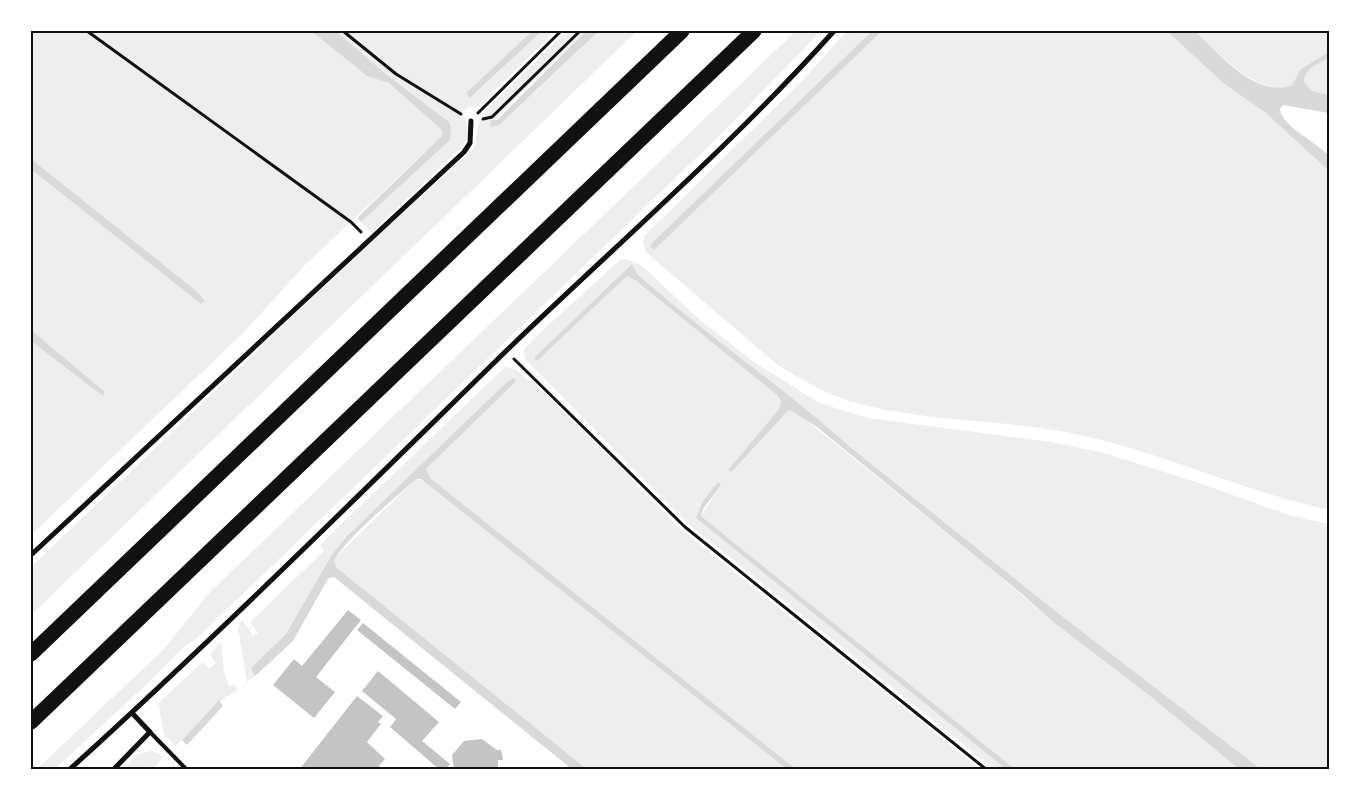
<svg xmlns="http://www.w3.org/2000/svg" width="1360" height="801" font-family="'Asap Condensed',sans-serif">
<rect width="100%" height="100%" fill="#fff"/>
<g fill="#eee">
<polygon points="31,31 311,31 358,69 389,83 436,123 442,130 442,136 305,265 244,332 31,535 31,466 34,465 31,461 31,341 103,395 105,392 31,330"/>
<path d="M336,31H532L466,93L471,98L542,31H555L478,107H470L462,112C468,122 470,134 464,145L371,233L361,222L450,140L451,128L444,118L387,75Z"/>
<polygon points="567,31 586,31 517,97 490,126 534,93 599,31 637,31 31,615 31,567 371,242 472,150 475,146 479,122 486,110"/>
<polygon points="796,31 821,31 720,135 197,638 180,650 151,680 54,770 36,770 164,649 209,593"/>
<path d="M847,31H872L655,240L654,250L882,31H1167L1223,83L1266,113L1329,171V510C1242,491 1162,452 1075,434C1000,418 920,423 847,400C823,392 801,379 779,366L647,253L643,244L644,236L802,81Z"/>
<path d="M1195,31H1329V52L1301,69L1292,85C1256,98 1219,52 1195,31Z"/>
<path d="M1329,58V95L1312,91L1304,82C1305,68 1318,64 1329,58Z"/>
<path d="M625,259L641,265L700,320L754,362L819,403L868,418L1051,442L1104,453L1199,483L1289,515L1329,524V770H1262L1058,613L849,446C781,385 705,334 637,274L631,265L537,361L628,275L635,280L777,395L781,401V408L728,471L733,472L786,413L790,410L796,412L996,573L1052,621L1150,696L1240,770H1016L701,516L721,485L696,518L1007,770H995L687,523L525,359L523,351L533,339L620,260Z"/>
<polygon points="505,367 515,369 529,381 531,379 682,530 981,770 797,770 430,478 426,469 512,378 346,537 331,556 286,634 251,668 255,676 247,682 238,628 242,620 253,636 258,633 250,622 324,551 320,546 329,536"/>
<polygon points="416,479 426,482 788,770 588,770 337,568 334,561 337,556"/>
<polygon points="221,641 224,672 229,686 235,684 237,690 221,701 218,701 176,746 164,734 158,703 203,662 209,669 216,663 210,655"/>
<polygon points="150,751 158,753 163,758 153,768 150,766 146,770 123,770 138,754"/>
</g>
<g fill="#d9d9d9">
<polygon points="311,31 336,31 387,75 449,122 451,128 450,140 361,222 357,218 442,136 442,130 389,83 367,76"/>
<polygon points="532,31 542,31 470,98 466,93"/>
<polygon points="586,31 599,31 499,125 490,127 491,120 497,120"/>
<polygon points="872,31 882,31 654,250 650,246 655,240"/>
<path d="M1167,31H1195C1219,53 1255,99 1292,85L1301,69L1329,52V58C1318,64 1305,68 1304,82L1312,91L1329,95V113L1283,105L1280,109C1281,126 1317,142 1329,156V171L1266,113L1223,83Z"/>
<polygon points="31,159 195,290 205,301 201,304 31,169"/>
<path d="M632,264L637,274C705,334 781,385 849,446L1058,613L1262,770H1240L1150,696L1052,621L1022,594L817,427L790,410L786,413L732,472L728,470L780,408L781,401L777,395L635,280L627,276L537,361L534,358Z"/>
<polygon points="31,330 105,392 103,396 31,341"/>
<path d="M514,378L516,381L513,384L426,469L430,478L797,770H788L421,479H416C396,497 345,539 334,561L337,568L588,770H573L334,577L329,578L325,584L293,641L255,676L251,668L286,634L331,556L346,537L507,382Z"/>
<polygon points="718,482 721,485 703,509 701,516 1016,770 1007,770 696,518 703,501"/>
<polygon points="219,700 223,706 187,745 182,740"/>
</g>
<g fill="#c4c4c4">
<polygon points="348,610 361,620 316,677 335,692 314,718 273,685 294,659 302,666"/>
<polygon points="363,623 461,702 455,709 357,630"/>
<polygon points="378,671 439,722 422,741 450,764 445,770 440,770 390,727 396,719 362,691"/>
<polygon points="357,696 383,716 378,722 381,724 367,742 385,759 379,766 383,770 299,770"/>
<polygon points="482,739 497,750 501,750 503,760 498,760 498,770 454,770 452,755 464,741"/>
</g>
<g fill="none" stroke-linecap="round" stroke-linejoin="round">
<g stroke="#111" stroke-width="3">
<polyline points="87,31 351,222 361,232"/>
<polyline points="343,31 396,74 461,114"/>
<polyline points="478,113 561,31"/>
<polyline points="483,119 492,117 580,31"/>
<polyline points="514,359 685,527 987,770"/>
</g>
<polyline stroke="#111" stroke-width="4" points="150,732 187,770"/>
<g stroke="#111" stroke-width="5">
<polyline points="31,555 464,152 470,143 471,121"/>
<path d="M69,770C218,635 361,493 505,352C615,246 732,145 834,31"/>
<polyline points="113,770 150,732 132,713"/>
</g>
<g stroke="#111" stroke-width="15">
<polyline points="31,654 682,31"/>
<polyline points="31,722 754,31"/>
</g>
</g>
<rect width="1360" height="801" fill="none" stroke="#ffffff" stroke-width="65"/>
<rect x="32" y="32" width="1296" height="736" fill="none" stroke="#111" stroke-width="2"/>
</svg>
